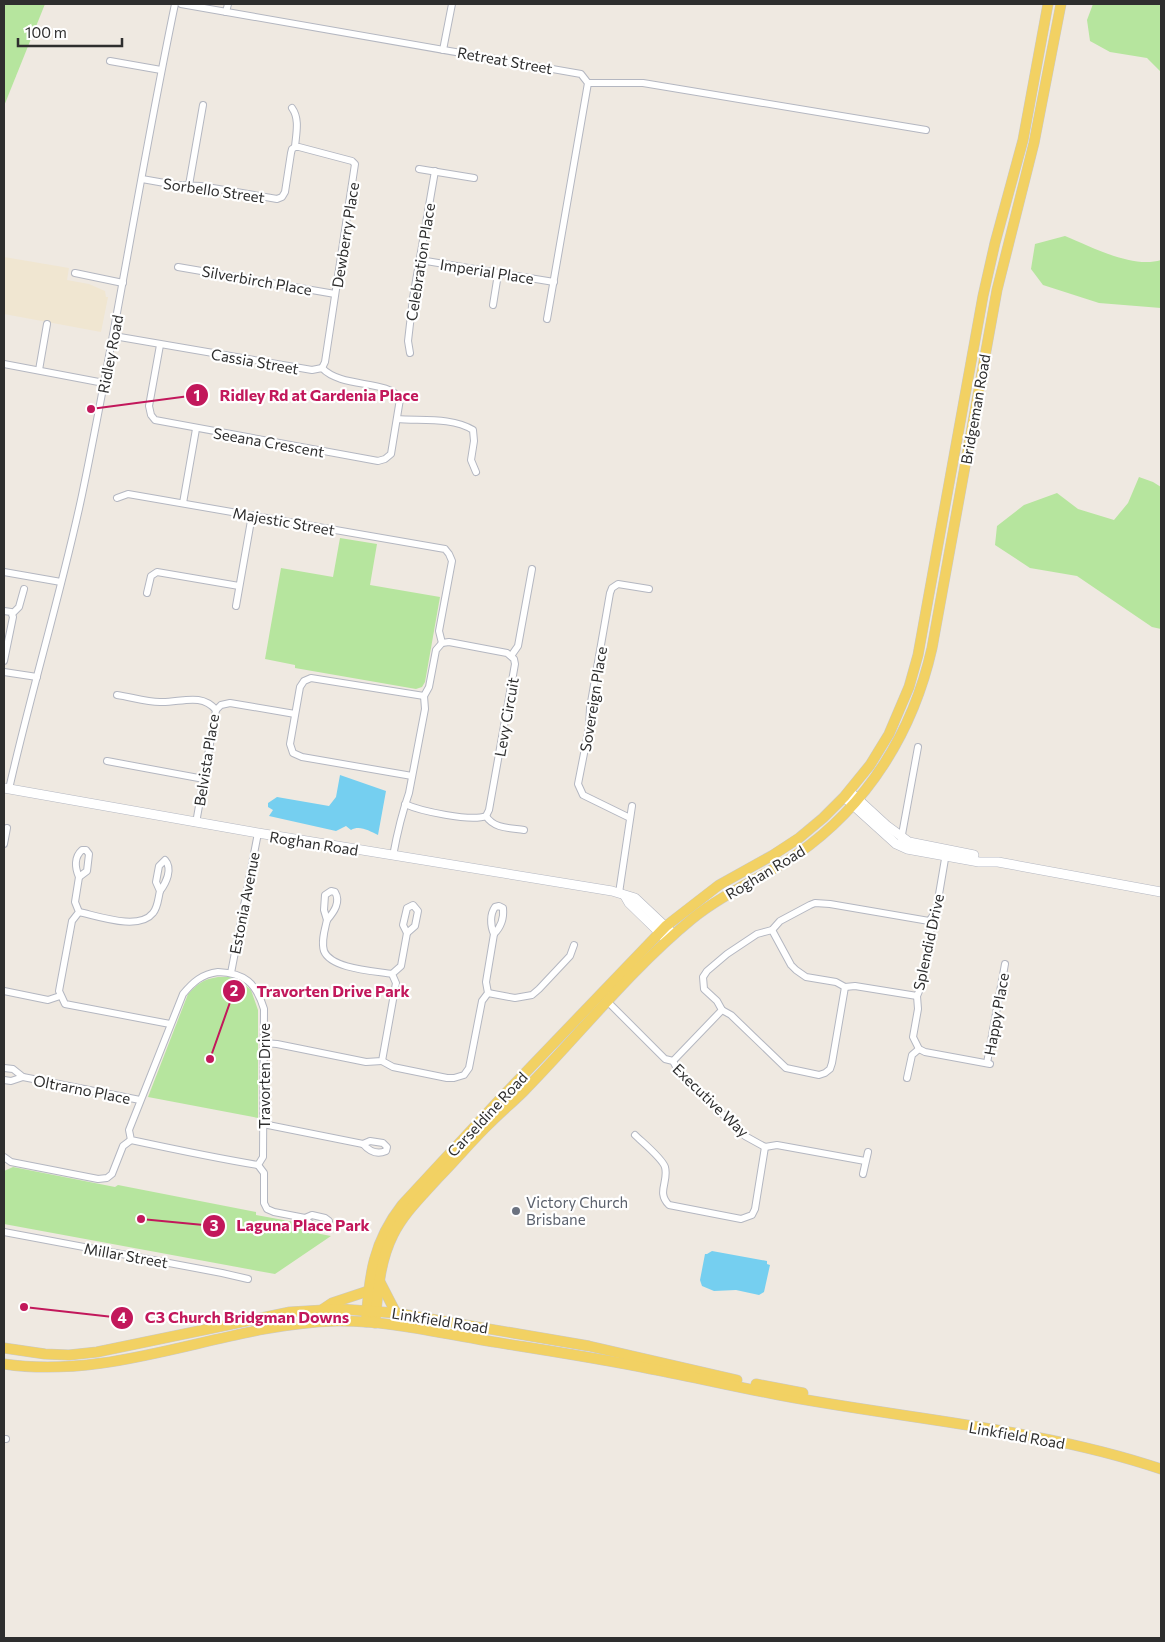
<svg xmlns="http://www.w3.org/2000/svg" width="1165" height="1642" font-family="Commissioner,sans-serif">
<rect width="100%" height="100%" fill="#efe9e1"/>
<polygon fill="#f0e6d1" points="4,257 69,268 67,280 89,284 105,291 106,297 108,297 101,332 4,314"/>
<g fill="#b6e59e">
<polygon points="4,4 45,4 4,106"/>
<polygon points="1093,4 1161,4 1161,72 1147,58 1110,52 1090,41 1087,20"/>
<path d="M1065,236C1092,247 1133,269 1161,260V308L1099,303L1043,285L1031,269L1035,244Z"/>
<polygon points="1139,477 1153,482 1161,487 1161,629 1152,627 1077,576 1030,568 995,545 997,526 1024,505 1057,493 1078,509 1114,520 1128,503"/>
<polygon points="340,538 377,544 370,585 440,597 425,682 422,687 416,689 295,668 295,665 265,659 281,568 333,577"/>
<path d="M218,977H229L243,983L251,990L258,1010V1118L148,1097L188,994C197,984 204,979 218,977Z"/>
<polygon points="13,1167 115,1187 118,1185 256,1212 256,1215 300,1223 305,1231 331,1236 275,1274 4,1224 4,1171"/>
</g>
<g fill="#75cff0">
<path d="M340,775L386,791L378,835C369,831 360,825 351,830L346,826L336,831L269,816L273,810L268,807V803L277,797L329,806L336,797Z"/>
<polygon points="712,1251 767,1261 767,1264 770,1265 764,1292 759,1295 736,1290 714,1291 702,1286 700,1280 705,1254 707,1254"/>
</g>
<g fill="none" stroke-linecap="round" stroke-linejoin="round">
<g stroke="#b4b7c1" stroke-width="8">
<g id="street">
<polyline points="181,4 581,74 588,83 547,319"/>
<polyline points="226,12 228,4"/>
<polyline points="443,50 452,4"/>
<polyline points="110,61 161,70"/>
<polyline points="588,83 643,83 926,130"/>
<polyline points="295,147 299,147 352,161 355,164 325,362 322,368"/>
<polyline points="419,169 474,178"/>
<path d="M142,179L176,185L201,186L277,199L282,197L285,192L291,153L292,149L295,147C296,134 300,119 292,108"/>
<polyline points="189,185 203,105"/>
<polyline points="420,260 554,282"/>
<polyline points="178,267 335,294"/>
<polyline points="75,273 123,283"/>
<polyline points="493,305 498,274"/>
<path d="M114,336L312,370L322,368C342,389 388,379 400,399L391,454L385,459L378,461L155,420L151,415L149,406L160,345"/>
<polyline points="410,353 408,341 413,298 435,171"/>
<polyline points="4,364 104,383"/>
<polyline points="39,370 47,324"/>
<path d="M397,419C421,421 452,417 473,430L474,441L471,460L476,472"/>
<polyline points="117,498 128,494 445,549 449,554 452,561 439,631 442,643"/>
<polyline points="183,503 196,429"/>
<polyline points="4,572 61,582"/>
<polyline points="147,593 151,576 157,572 239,586"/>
<polyline points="236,606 252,515"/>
<polyline points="4,611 11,612 13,617 4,661"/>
<polyline points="13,613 19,607 24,589"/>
<polyline points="511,656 518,646 532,569"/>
<polyline points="4,672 37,677"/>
<path d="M117,695C131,697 146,702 160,702C180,703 201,692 216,710L196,823"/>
<polyline points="216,710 221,705 230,703 295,714"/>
<polyline points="107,761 204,779"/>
<polyline points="412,776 302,757 293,753 290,744 300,687 304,681 311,678 424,696"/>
<path d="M9,789C31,691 61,594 82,495C116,332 141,167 175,4"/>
<path d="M486,816C494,829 511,828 524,830"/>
<polyline points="630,818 583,795 578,784 589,728 590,708 610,593 612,588 618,584 649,589"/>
<polyline points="901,840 918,747"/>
<polyline points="4,844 7,828"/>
<path d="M82,850H86L89,854L87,871L79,877C75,868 74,857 82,850Z"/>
<polyline points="946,853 936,912 929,921 931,936 922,984 917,996 918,1009 913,1037 919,1049 925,1052 990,1064"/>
<path d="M393,856C397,834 402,813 409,793L425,709L424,696L429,687L436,650L442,643L449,642L507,653L514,659L515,664L489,810L486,816C471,822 420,811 405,804"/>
<path d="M165,860C173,869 166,883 160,891L156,882L159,866Z"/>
<polyline points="79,877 75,902 79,912 72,921 59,991 65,1004 170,1024"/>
<path d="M331,891L335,892C341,902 334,912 327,920L324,910L325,895Z"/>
<polyline points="619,893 632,806"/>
<polygon points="413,905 418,911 415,926 407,933 403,925 407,908"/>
<path d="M499,906L503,908C504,918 501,927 494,934C490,925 490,914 495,907Z"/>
<path d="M79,912C98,916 139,931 153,913C158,907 158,899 160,891"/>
<path d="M327,920C325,929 321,941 324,951C331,969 375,971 392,974"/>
<polyline points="772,930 791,965 796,970 806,977 836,982 845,987 855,986 917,996"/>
<path d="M218,972C245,973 256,983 264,1009L263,1157L258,1165C215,1158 173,1149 131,1140L129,1130L183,994C193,982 202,974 218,972Z"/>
<polyline points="231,973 258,833"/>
<polyline points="845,987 832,1063 830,1069 825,1073 819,1075 786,1068 731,1015 722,1010 717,1001 704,989 703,977 707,971 727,954 757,934 772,930 780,921 810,905 815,903 830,904 929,921"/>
<polyline points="4,991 48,1000 60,996"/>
<polyline points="488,993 515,998 532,995 539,989 570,956 574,945"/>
<polyline points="607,1001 665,1059 673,1061 679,1072 745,1136 765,1147 777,1145 865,1161"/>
<polyline points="264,1043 277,1044 366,1062 382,1061 396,983 392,974 401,966 407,933"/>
<polyline points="382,1061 393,1067 447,1078 454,1078 464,1075 469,1068 482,1001 488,993 486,982 494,934"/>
<polyline points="673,1061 722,1010"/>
<polyline points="987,1063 1005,964"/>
<polyline points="4,1068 13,1069 23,1077 140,1100"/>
<polyline points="907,1078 912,1055 919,1049"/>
<polyline points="4,1080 11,1081 23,1077"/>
<polyline points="263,1124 363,1144"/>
<path d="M635,1135C642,1142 662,1158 665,1167C669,1182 656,1192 669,1205L741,1219L752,1215L755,1209L765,1147"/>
<path d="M370,1141L383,1143L387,1147L386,1151C377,1155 369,1151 363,1144Z"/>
<polyline points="4,1157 11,1162 98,1179 107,1178 112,1174 123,1146 131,1140"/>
<polyline points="258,1165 264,1173 264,1203 267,1209 274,1212 305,1218"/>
<polyline points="863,1174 868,1152"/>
<path d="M312,1215L325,1218L329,1221L328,1226C318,1230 311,1226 305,1218Z"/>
<polyline points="4,1232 222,1273 248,1279"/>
<polyline points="4,1439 6,1439"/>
</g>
</g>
<g stroke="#b4b7c1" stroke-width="10">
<g id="secondary">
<polyline points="4,788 258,833 612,891 635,898 670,931"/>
<polyline points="849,791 886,825 909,842 974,855"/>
<polyline points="844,797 896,844 907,849 979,862 998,862 1161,892"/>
<polyline points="625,896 629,903 664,937"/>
</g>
</g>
<g stroke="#c9c9c9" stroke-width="11">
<g id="primary">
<polyline points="379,1280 396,1313"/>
<polyline points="323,1309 332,1303 368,1291"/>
<path d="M366,1322C369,1276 373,1242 402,1205L502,1097L666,926L719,885L773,855L799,838L823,818L844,797L870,765L889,734L909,687L918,655L983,296L995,243L1023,140L1048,4"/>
<path d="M375,1323C378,1293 379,1263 393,1235C404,1213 422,1196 438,1178C456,1160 472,1140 491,1122C502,1111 513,1102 524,1091C580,1034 630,970 692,919C724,893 762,878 796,855C868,805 913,732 932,648L997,290L1034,143L1061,4"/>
<polyline points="4,1348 45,1354 69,1355 97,1352 290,1312 340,1309 396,1313 589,1346 737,1380"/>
<path d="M4,1364C117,1381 224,1324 336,1321C387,1320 438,1333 488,1341C543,1350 597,1358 651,1369C694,1377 736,1387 779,1395C905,1419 1039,1428 1161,1469"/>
<polyline points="756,1384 803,1393"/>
</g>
</g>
<use href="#street" stroke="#fff" stroke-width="6"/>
<use href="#secondary" stroke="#fff" stroke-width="9"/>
<use href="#primary" stroke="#f2d163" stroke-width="10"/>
</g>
<circle fill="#6b7280" stroke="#fff" stroke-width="2" cx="516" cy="1211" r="5"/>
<g text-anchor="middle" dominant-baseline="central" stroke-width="4.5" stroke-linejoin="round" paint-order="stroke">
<g font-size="15" fill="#2e2e2e" stroke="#fff">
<text transform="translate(505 60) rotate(10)">Retreat Street</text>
<text transform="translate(214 190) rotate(8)">Sorbello Street</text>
<text transform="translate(345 235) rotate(-81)">Dewberry Place</text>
<text transform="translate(420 262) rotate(-81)">Celebration Place</text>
<text transform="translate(487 271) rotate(9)">Imperial Place</text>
<text transform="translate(257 280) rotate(10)">Silverbirch Place</text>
<text transform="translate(110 354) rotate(-79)">Ridley Road</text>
<text transform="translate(255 361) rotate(10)">Cassia Street</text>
<text transform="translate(975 409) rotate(-80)">Bridgeman Road</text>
<text transform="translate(269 442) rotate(10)">Seeana Crescent</text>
<text transform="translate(284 521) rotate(10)">Majestic Street</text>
<text transform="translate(593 699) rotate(-81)">Sovereign Place</text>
<text transform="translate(506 717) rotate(-80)">Levy Circuit</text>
<text transform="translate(206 760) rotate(-81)">Belvista Place</text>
<text transform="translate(314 843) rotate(9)">Roghan Road</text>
<text transform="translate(765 872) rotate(-31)">Roghan Road</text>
<text transform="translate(244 903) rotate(-79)">Estonia Avenue</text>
<text transform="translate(928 942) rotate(-78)">Splendid Drive</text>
<text transform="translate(996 1014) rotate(-80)">Happy Place</text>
<text transform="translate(264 1076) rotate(-90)">Travorten Drive</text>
<text transform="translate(82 1089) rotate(11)">Oltrarno Place</text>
<text transform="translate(711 1100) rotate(44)">Executive Way</text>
<text transform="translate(487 1114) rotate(-47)">Carseldine Road</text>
<text transform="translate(126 1255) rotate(10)">Millar Street</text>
<text transform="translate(440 1320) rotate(9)">Linkfield Road</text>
<text transform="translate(1017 1435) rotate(10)">Linkfield Road</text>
</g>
<g font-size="15" fill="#5b616d" stroke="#fff" text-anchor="start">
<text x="526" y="1202">Victory Church<tspan x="526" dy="17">Brisbane</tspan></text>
</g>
</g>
<path fill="none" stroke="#c2185b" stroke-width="2" d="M91 409L197 395M210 1059L234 991M141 1219L214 1226M24 1307L122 1318"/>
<g fill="#c2185b" stroke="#fff" stroke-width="2">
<circle cx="91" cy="409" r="5"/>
<circle cx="210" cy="1059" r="5"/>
<circle cx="141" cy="1219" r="5"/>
<circle cx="24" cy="1307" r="5"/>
<circle cx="197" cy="395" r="12"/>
<circle cx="234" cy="991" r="12"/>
<circle cx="214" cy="1226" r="12"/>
<circle cx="122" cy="1318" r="12"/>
</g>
<g font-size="15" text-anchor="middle" font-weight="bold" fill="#fff">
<text x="197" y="401">1</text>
<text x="234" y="996">2</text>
<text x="214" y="1231">3</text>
<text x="122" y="1323">4</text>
</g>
<g font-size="16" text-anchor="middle" font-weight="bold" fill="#c2185b" stroke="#fff" stroke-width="4.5" stroke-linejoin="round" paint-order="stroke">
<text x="319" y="401">Ridley Rd at Gardenia Place</text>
<text x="333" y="997">Travorten Drive Park</text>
<text x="303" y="1231">Laguna Place Park</text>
<text x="247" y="1323">C3 Church Bridgman Downs</text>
</g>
<rect width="1165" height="1642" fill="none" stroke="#2e2e2e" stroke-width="10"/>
<path d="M18 38v8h104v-8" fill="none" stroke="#2e2e2e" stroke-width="2.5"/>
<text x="25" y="38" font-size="15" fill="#2e2e2e" stroke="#ffffff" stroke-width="4" paint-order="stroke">100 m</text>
</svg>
